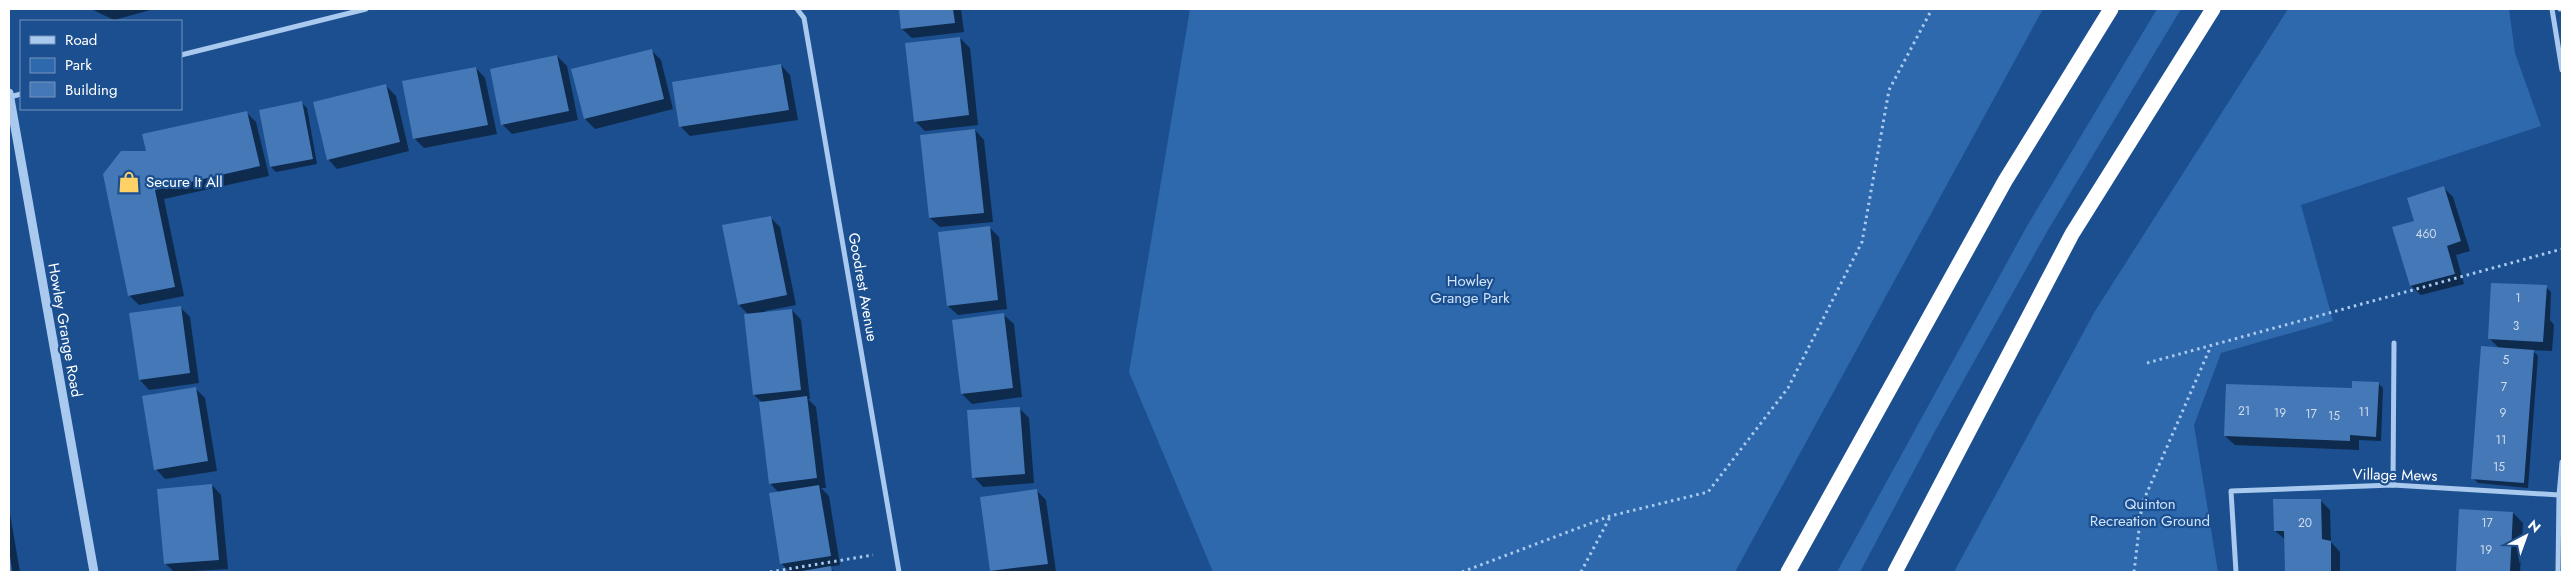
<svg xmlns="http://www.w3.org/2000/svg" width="2571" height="581" font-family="Jost,sans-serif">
<rect width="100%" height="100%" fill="#1b4f8f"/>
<g fill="#2e69ad">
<polygon points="1190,9 2043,9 1735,572 1213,572 1129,372"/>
<polygon points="2157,9 2181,9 2048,230 1935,431 1860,572 1837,572 2027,226"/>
<polygon points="2288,9 2509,9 2515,53 2541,126 2301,205 2333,321 2221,353 2194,425 2218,572 1954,572 2095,311"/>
</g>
<g fill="#0007">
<polygon points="91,9 154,9 114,20"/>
<polygon points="900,9 961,9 964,32 912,38 902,29"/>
<polygon points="960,38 970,48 978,125 925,131 915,121"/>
<polygon points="651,50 661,60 673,109 595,129 585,119 573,70"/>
<polygon points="557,56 567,66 578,120 512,134 502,124"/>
<polygon points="781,65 790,75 798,120 690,136 681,127"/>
<polygon points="476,68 485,78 497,134 424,148 414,138"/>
<polygon points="386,86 396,96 409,151 337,169 328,159"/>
<polygon points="302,103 307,108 317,164 276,172 271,167 261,111"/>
<polygon points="246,112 256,122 269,176 164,199 184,296 139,305 129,295 148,152"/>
<polygon points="975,130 984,140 993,222 940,227 930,218"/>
<polygon points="2443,187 2453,197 2470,251 2456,255 2464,284 2421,295 2411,286 2393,228 2415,222"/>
<polygon points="770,217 780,227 796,305 765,311 765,313 792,310 801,320 810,399 808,399 816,407 826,488 821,488 829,496 840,565 829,567 835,572 790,572 781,563 779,493 770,483 763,403 754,395 749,315 739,305"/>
<polygon points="989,227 999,237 1007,309 958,315 948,306"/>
<polygon points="2546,287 2551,292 2550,320 2554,325 2552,351 2532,350 2538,356 2528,488 2478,483 2473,478 2499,348 2489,338"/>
<polygon points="180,307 190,317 199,383 149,390 140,380"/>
<polygon points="1004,315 1014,324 1022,397 972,404 962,394"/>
<polygon points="2378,383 2383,388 2381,441 2359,440 2359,450 2235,445 2225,436 2351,389"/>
<polygon points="195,388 205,398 217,471 165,479 156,469"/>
<polygon points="1019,408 1029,418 1034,483 983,487 974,477"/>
<polygon points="212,485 221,495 228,569 174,572 166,564 158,490"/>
<polygon points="1036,490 1046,500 1056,572 993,572 991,571"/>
<polygon points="2320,500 2330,510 2331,542 2340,552 2340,572 2286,572 2286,540 2275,531"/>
<polygon points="9,508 20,572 9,572"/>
<polygon points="2461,510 2513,513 2523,523 2520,572 2457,572"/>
</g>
<g fill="#4478b7">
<polygon points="899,9 953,9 955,23 901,29"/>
<polygon points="960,37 969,115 914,122 905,43"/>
<polygon points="652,49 664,99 584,119 571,69"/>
<polygon points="557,55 569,111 501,125 490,69"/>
<polygon points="781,64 789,110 679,127 672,82"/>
<polygon points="476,67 488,125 413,139 402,81"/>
<polygon points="386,84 400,142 327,160 313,102"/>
<polygon points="302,101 313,159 270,167 259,110"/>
<polygon points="247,111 260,166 155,190 175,287 128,296 103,174 121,151 146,151 142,134"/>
<polygon points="975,129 984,213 929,218 920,135"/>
<polygon points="2444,186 2461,241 2447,246 2455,274 2410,286 2392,227 2414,221 2407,198"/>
<polygon points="771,216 787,295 738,305 722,225"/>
<polygon points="990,226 998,300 947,306 938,232"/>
<polygon points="2491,283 2547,285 2543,342 2488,339"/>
<polygon points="181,306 190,373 139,380 129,313"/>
<polygon points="792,309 801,390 753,395 744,314"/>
<polygon points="1004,313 1013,388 961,394 952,320"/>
<polygon points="2481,346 2534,350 2524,483 2471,479"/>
<polygon points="2352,381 2379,382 2376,437 2350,435 2350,441 2224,436 2226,384 2352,388"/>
<polygon points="196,387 208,461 154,470 142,396"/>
<polygon points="807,396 817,478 769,484 759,402"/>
<polygon points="1020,407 1025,474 972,478 967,410"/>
<polygon points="212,484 219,560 164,564 157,489"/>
<polygon points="819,485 831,556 780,564 769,493"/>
<polygon points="1037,489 1048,564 990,571 980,497"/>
<polygon points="2273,499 2321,499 2322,539 2331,541 2331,572 2285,572 2284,531 2274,531"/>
<polygon points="2459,509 2513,512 2510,572 2456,572"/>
<polygon points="10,556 12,572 9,572"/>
<polygon points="831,566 832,572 802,572 802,571"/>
</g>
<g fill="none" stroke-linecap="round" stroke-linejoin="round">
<g stroke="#a9c9ee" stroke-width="3" stroke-dasharray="2.5 4" stroke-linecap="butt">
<polyline points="2147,363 2562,249"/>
<polyline points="770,572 873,555"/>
<polyline points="1462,572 1610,516 1708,492 1788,388 1862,242 1889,90 1932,9"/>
<polyline points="1581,572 1610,517"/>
<polyline points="2134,572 2142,504 2211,346"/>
</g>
<g stroke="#a9c9ee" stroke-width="5">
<polyline points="797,9 804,18 899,572"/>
<polyline points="2552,9 2562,70"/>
<polyline points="2560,9 2562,9"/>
<polyline points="181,55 366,9"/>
<polyline points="10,97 21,94"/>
<polyline points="2393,485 2394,343"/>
<polyline points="2236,572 2231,491 2393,485 2559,495"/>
<polyline points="2558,572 2559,495 2562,462"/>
</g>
<polyline stroke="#a9c9ee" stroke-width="9" points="9,93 94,572"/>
<g stroke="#fff" stroke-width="15">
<polyline points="1788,572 2005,181 2111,9"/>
<polyline points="1895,572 2072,234 2213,9"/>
</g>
</g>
<defs>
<g id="shop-bare" transform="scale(1.725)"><path d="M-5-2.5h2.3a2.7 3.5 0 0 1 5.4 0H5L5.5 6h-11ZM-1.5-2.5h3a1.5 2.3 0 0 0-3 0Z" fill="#ffd166" stroke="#1b4f8f" stroke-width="2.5" paint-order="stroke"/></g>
</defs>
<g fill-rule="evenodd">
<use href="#shop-bare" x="129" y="182"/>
</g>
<g text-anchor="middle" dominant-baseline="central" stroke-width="4.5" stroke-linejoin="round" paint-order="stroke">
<g font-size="12" fill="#d0dded">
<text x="2426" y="234">460</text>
<text x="2518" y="298">1</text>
<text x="2516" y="326">3</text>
<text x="2506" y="360">5</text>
<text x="2504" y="387">7</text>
<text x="2244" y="411">21</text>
<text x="2364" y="412">11</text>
<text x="2280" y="413">19</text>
<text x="2503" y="413">9</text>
<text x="2311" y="414">17</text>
<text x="2334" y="416">15</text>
<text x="2501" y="440">11</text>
<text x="2499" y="467">15</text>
<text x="2305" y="523">20</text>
<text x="2487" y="523">17</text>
<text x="2486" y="550">19</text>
</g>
<g font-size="15" fill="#fff" stroke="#1b4f8f" text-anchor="start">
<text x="146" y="182">Secure It All</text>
</g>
<g font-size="15" fill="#cfe3fa" stroke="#1b4f8f">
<text x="1470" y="281">Howley<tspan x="1470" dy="17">Grange Park</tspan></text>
<text x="2150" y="504">Quinton<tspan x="2150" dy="17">Recreation Ground</tspan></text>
</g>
<g font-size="15" fill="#fff" stroke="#1b4f8f">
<text transform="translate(863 287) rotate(80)">Goodrest Avenue</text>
<text transform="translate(65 330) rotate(80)">Howley Grange Road</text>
<text transform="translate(2395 475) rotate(1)">Village Mews</text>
</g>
</g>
<rect width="2571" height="581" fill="none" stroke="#ffffff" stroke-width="20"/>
<rect x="20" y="20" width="162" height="90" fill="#1b4f8f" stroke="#7695bc"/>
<rect x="30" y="36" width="25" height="8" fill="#a9c9ee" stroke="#7695bc"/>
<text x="65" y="45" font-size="15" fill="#ffffff">Road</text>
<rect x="30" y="58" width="25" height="15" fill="#2e69ad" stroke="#7695bc"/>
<text x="65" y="70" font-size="15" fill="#ffffff">Park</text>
<rect x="30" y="82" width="25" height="15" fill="#4478b7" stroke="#7695bc"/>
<text x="65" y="95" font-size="15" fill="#ffffff">Building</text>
<g transform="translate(2526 536) rotate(41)" stroke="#1b4f8f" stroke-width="4" paint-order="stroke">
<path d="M0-4L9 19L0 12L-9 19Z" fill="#ffffff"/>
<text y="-8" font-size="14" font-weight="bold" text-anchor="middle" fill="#ffffff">N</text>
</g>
</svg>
